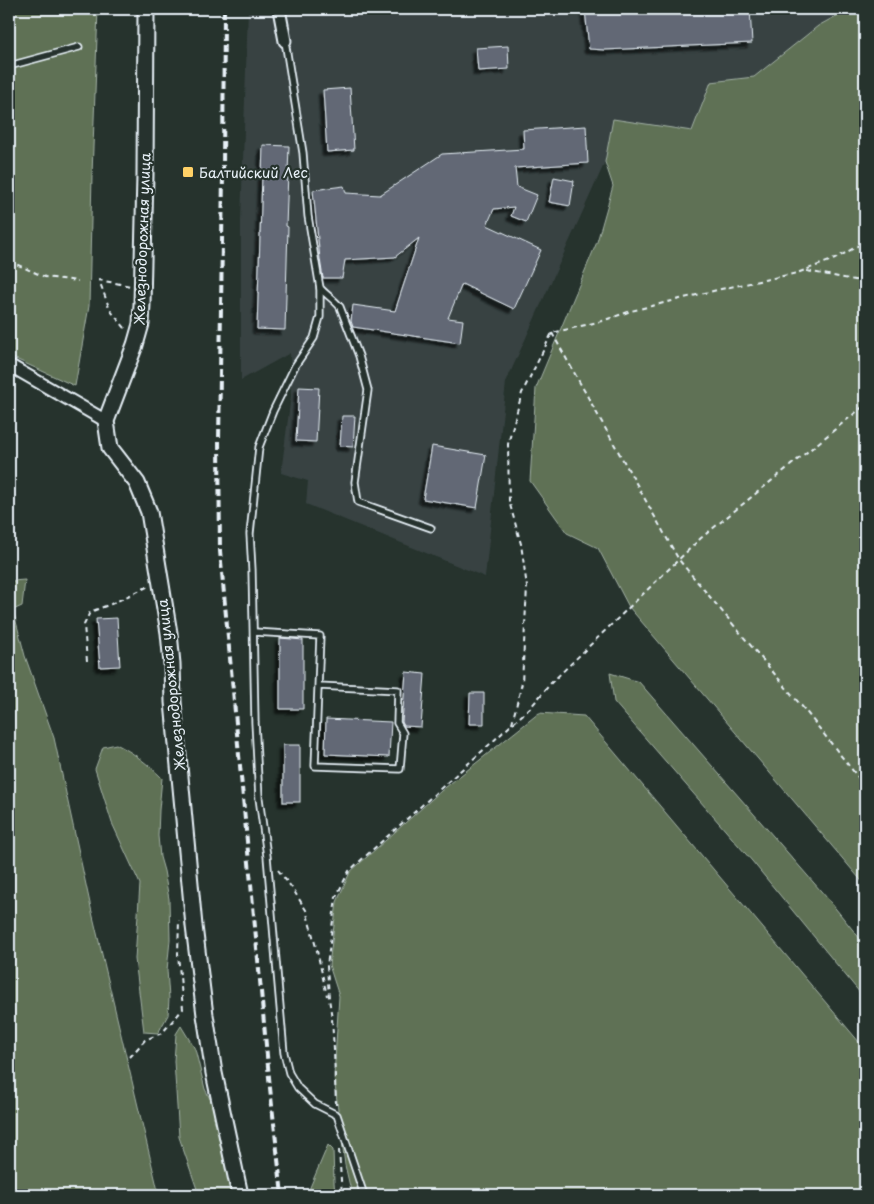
<svg xmlns="http://www.w3.org/2000/svg" width="874" height="1204" font-family="'Playpen Sans',sans-serif">
<defs>
<filter id="shadow"><feDropShadow dx="-4.5" dy="4.5" stdDeviation="1" flood-color="#0009"/></filter>
</defs>
<rect width="100%" height="100%" fill="#26332d"/>
<filter id="ink" filterUnits="userSpaceOnUse"><feTurbulence type="fractalNoise" baseFrequency=".02" numOctaves="2"/><feDisplacementMap in="SourceGraphic" scale="10" xChannelSelector="R" yChannelSelector="G"/><feConvolveMatrix kernelMatrix="1 2 1 2 8 2 1 2 1" color-interpolation-filters="sRGB"/></filter>
<g filter="url(#ink)">
<polygon fill="#384343" points="248,9 855,9 739,112 605,162 506,382 485,577 306,504 308,481 281,473 291,396 290,353 241,380 241,221"/>
<g fill="#5e7154" stroke="#a3b1a6">
<polygon points="9,9 98,9 92,175 89,306 75,386 9,356"/>
<polygon points="849,9 865,9 865,885 629,607 598,548 567,533 530,481 536,388 597,242 613,186 605,162 613,119 692,131 711,82 754,77 818,26"/>
<polygon points="9,579 12,581 25,580 22,606 13,610 25,656 54,738 91,908 159,1195 9,1195"/>
<polygon points="610,673 639,682 827,898 865,945 865,999 752,861 614,702"/>
<polygon points="539,713 584,716 865,1049 865,1195 352,1195 345,1165 334,1077 339,996 329,965 337,902 350,872 441,791"/>
<path d="M116,744C134,753 148,764 162,778L159,810L158,836L160,857L164,871L169,899L170,940L167,970L169,998L168,1015L158,1033L144,1032L135,959L140,884L112,823L95,769L103,747Z"/>
<polygon points="181,1026 195,1049 205,1089 224,1126 238,1195 199,1195 179,1137 174,1061 176,1034"/>
<polygon points="328,1145 333,1150 334,1182 335,1195 308,1195 308,1192"/>
</g>
<g fill="#626875" stroke="#e8f1f8" filter="url(#shadow)">
<polygon points="585,9 750,9 752,43 605,50 589,49"/>
<polygon points="508,46 509,69 478,71 476,48"/>
<polygon points="350,88 354,150 327,152 323,90"/>
<polygon points="586,126 588,163 515,168 517,187 537,195 526,222 511,216 514,207 494,209 487,225 541,250 514,309 462,284 448,318 463,320 460,343 353,327 351,321 353,305 395,311 419,238 395,257 345,260 342,278 323,278 320,259 313,190 344,186 346,193 380,195 442,154 524,149 523,130"/>
<polygon points="263,145 289,146 286,226 288,227 285,330 257,329"/>
<polygon points="554,177 574,181 570,206 549,202"/>
<polygon points="299,387 319,388 316,442 296,441"/>
<polygon points="342,416 355,416 353,447 340,446"/>
<polygon points="432,446 486,455 477,508 423,499"/>
<polygon points="117,618 120,666 100,667 96,619"/>
<polygon points="280,638 303,640 303,709 280,709"/>
<polygon points="406,672 425,674 421,727 404,726 402,722"/>
<polygon points="470,693 484,693 484,724 469,724"/>
<polygon points="326,719 391,722 389,757 325,754"/>
<rect x="283" y="745" width="17" height="57"/>
</g>
<g fill="none" stroke-linecap="round" stroke-linejoin="round">
<g stroke="#e8f1f8" stroke-width="9">
<g id="lane">
<path d="M285,41L303,153L308,216L320,288C326,295 334,299 340,307L359,356L368,390L355,482L358,502L431,528"/>
<polyline points="9,66 79,47"/>
<polyline points="320,288 320,317 314,338 295,366 273,411 259,447 250,534 252,570 255,722 259,798 267,856 284,1053 289,1073 298,1088 315,1104 337,1115 364,1195"/>
<polyline points="254,632 320,636 315,766 400,769 403,733 397,723 398,690 319,686"/>
</g>
</g>
<g stroke="#e8f1f8" stroke-width="15">
<g id="street">
<polyline points="279,9 285,41"/>
<polyline points="9,365 106,421"/>
</g>
</g>
<g stroke="#e8f1f8" stroke-width="19">
<polyline id="secondary" points="146,9 145,175 142,304 141,324 135,345 106,421 110,448 137,483 149,512 169,633 172,664 173,702 194,926 205,1015 214,1073 240,1195"/>
</g>
<g stroke="#e8f1f8" stroke-width="2" stroke-dasharray="5 4" stroke-linecap="butt">
<polyline points="9,261 45,277 78,281"/>
<polyline points="807,271 865,282"/>
<polyline points="125,328 110,310 99,280 131,286"/>
<polyline points="552,333 679,560 804,709 865,786"/>
<polyline points="87,661 84,625 90,612 111,604 149,586"/>
<polyline points="512,723 522,683 527,587 521,544 509,501 508,444 522,393 552,333 602,321 631,311 721,289 797,273 835,259 861,244"/>
<polyline points="278,870 292,888 306,910 317,951 327,996"/>
<polyline points="130,1057 145,1040 162,1033 183,1009 178,954 179,920"/>
<polyline points="336,1105 334,1050 332,1019 329,998 327,966 336,897 349,871 530,708 551,683 701,538 865,405"/>
<polyline points="339,1150 342,1195"/>
</g>
<use href="#lane" stroke="#26332d" stroke-width="5.5"/>
<use href="#street" stroke="#26332d" stroke-width="11"/>
<use href="#secondary" stroke="#26332d" stroke-width="15"/>
<polyline stroke="#e8f1f8" stroke-width="4" stroke-dasharray="8 4" stroke-linecap="butt" points="224,9 223,174 219,440 220,551 270,1088 282,1195"/>
</g>
</g>
<rect fill="#ffd166" stroke="#26332d" stroke-width="2" x="182" y="166" width="12" height="12" rx="2.5"/>
<g text-anchor="middle" dominant-baseline="central" stroke-width="4.5" stroke-linejoin="round" paint-order="stroke">
<g font-size="14" fill="#e8f1f8" stroke="#26332d" text-anchor="start">
<text x="199" y="172">Балтийский Лес</text>
</g>
<g font-size="14" fill="#e8f1f8" stroke="#26332d">
<text transform="translate(142 239) rotate(-88)">Железнодорожная улица</text>
<text transform="translate(171 685) rotate(-96)">Железнодорожная улица</text>
</g>
</g>
<rect width="874" height="1204" fill="none" stroke="#26332d" stroke-width="30"/>
<rect x="15" y="15" width="844" height="1174" fill="none" stroke="#e8f1f8" stroke-width="2" filter="url(#ink)"/>
</svg>
